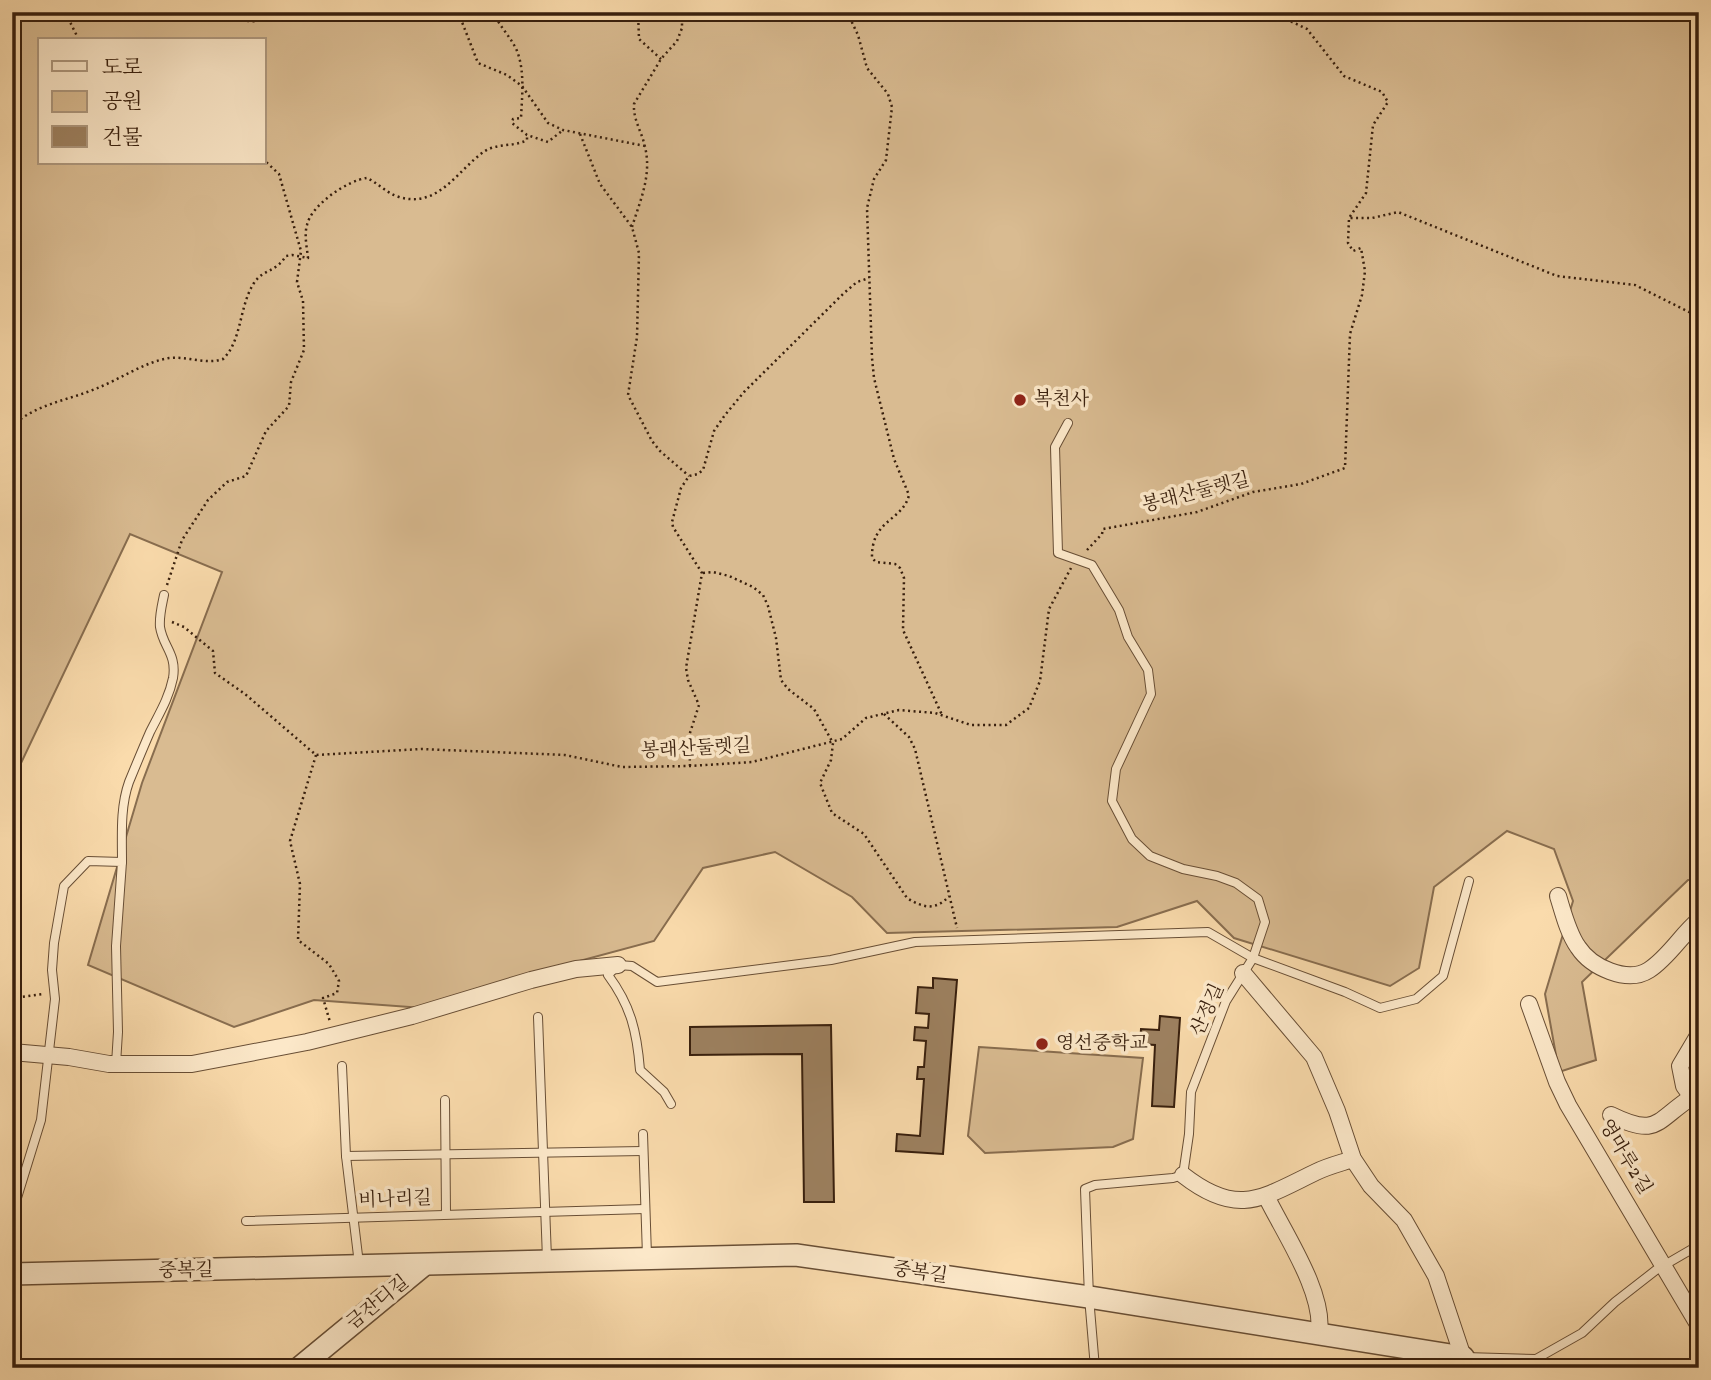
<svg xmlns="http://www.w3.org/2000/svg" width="1711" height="1380" font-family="Vollkorn,'Noto Serif KR',serif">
<rect width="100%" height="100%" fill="#fadbac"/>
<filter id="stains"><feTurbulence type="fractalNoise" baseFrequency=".00286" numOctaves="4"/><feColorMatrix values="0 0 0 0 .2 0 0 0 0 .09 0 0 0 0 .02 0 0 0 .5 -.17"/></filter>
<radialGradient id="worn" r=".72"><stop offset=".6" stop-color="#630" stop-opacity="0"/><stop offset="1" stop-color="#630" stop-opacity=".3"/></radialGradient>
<g fill="#d9bb91" stroke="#886d4f" stroke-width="2" fill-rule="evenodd">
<path d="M12,12H1699V880H1688L1582,982L1596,1060L1559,1072L1545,994L1573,901L1554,849L1507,831L1434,887L1419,968L1390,986L1234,938L1197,901L1117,927L887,933L852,897L775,852L703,868L654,941L546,970L437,1009L314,1000L234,1027L88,965L142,783L222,572L130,534L12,782ZM40,40H264V163H40Z"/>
<polygon points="979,1047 1143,1058 1133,1139 1113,1147 985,1153 968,1136"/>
</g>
<g fill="#9d8160" stroke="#381f0d" stroke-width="2">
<polygon points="933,978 957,980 943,1154 896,1151 897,1134 920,1136 924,1079 917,1079 918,1067 924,1067 926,1041 914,1040 915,1027 928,1028 929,1014 916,1013 918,987 933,988"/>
<polygon points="1160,1016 1180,1018 1174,1107 1152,1106 1155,1045 1140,1044 1141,1029 1159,1030"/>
<polygon points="831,1025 834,1202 804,1202 802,1054 690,1055 690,1027"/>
</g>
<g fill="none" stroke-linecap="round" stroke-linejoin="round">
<g stroke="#684e35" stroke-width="10">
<g id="service">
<polyline points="1068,423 1055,447 1058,553 1092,565 1119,610 1128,637 1148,670 1151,694 1116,769 1112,801 1132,839 1150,856 1183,869 1217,876 1236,883 1258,899 1265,922 1253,958 1226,1001 1191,1092 1189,1134 1183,1175 1173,1178 1095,1185 1085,1189 1089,1297 1095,1368"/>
<path d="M122,862C122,836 120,807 129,782C136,765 143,748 150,732C159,714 169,698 173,678C177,654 163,647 160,627C159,616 162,605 164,595"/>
<polyline points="538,1017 547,1259"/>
<polyline points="342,1066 346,1156 359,1264"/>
<polyline points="445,1100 446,1214"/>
<path d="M671,1104L664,1092L640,1070C637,1032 631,1006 608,975L618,965L632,966L657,982L831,960L915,942L1208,932L1253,958L1345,992L1380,1008L1416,999L1443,976L1469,881"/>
<polyline points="643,1134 647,1256"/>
<polyline points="346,1156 643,1151"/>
<polyline points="12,1214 41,1120 55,999 52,970 54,943 64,886 88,861 122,862 116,946 118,1032 116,1064"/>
<polyline points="246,1221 645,1209"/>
<polyline points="1465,1357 1536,1359 1582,1333 1615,1302 1656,1270 1699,1245"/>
</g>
</g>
<g stroke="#684e35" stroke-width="18">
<g id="minor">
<path d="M1558,896C1563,912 1568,933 1578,947C1591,967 1627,984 1649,970C1669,957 1681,935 1699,920"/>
<polyline points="1243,973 1314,1057 1337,1111 1353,1159 1371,1186 1404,1220 1436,1276 1463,1357"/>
<polyline points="1529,1004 1557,1082 1568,1105 1699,1326"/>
<polyline points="12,1052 69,1057 109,1064 192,1064 307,1042 412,1016 531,980 576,969 618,965"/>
<polyline points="1692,1097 1684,1086 1680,1066 1699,1034"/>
<path d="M1611,1115C1658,1138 1655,1121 1692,1097L1699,1099"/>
<path d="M1183,1175C1238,1218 1262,1198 1316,1172C1328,1166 1341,1163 1353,1159"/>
<path d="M1266,1196C1284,1233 1325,1293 1319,1333"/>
</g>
</g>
<g stroke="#684e35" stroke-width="24">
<g id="tertiary">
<polyline points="12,1274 796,1255 1089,1297 1463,1357 1470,1368"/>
<polyline points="299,1368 424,1265"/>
</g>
</g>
<g stroke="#381f0d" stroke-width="2.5" stroke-dasharray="2 3.5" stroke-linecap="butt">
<polyline points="52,12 69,20 79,40"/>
<path d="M221,12C243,20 255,28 275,12"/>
<polyline points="369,12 393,12"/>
<polyline points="450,12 462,22 478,63 507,75 522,86 548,123 563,130 645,146"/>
<path d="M493,12C499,26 511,37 517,51C525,71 522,97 521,118L513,119L512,123L527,135L548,142L563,130"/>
<polyline points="638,12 639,39 661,59"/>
<path d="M847,12L858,35L867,68L888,94L892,107L886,160L874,179L867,208L872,358L874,378L894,459L909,495C903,521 871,519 872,558L876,562L895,564L900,568L904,578L903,630L942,715"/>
<polyline points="1271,12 1307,29 1344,76 1382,92 1388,102 1373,125 1366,193 1349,218"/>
<polyline points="580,134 600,184 632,227 639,253 637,337 628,395 652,441 660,451 689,476"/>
<path d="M632,227C640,201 652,175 645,147C642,132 633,120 634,104L661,59L677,41L682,28V12"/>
<path d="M12,426C36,404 66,401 95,389C119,380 144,362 169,358C187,356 206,365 223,359C242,341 239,306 254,283C263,269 275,273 286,256L292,255L308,258C307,248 304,235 307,225C311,205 348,180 367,178C378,183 386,193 399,197C439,209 458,169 485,151C498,143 514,147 527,140V135"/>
<polyline points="1087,550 1102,534 1103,529 1197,512 1253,492 1301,484 1345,468 1350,334 1362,295 1365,271 1361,248 1353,251 1348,243 1349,218 1372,218 1398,212 1557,276 1635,285 1699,317"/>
<path d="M703,573L713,572L729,576L753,587L763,595L768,606L776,638L781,680L788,689L814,709L833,743L831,760L820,783L832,813L864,834L907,898C923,908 936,911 949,896"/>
<polyline points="167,585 182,540 208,500 227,482 246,476 266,431 289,406 291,382 304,350 303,301 297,282 301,251 279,174 264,160"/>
<polyline points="172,622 184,627 213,651 215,673 245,694 316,755 421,749 565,755 622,767 690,766 752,762 842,739 866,718 899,710 935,713 971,725 1006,725 1029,708 1040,681 1049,609 1071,568"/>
<polyline points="884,714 909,737 915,749 957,928"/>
<polyline points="316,755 290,841 300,884 298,940 329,964 339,981 337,993 323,998 330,1022"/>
<polyline points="690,766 689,736 699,705 688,680 686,668 702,573 673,527 672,522 681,488 689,476 698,474 703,470 714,431 725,415 744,392 844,293 857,282 869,278"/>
<polyline points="12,998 44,994"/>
</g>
<use href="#service" stroke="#fce8c9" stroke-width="8"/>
<use href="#minor" stroke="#fce8c9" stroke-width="16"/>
<use href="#tertiary" stroke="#fce8c9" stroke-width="21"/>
</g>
<g fill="#8f2418" stroke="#fce8c9" stroke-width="2.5">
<circle cx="1020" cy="400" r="7"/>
<circle cx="1042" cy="1044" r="7"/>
</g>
<g text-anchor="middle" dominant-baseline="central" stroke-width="7" stroke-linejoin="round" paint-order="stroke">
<g font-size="19" fill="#381f0d" stroke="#fce8c9" text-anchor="start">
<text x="1034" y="400">복천사</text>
<text x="1056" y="1044">영선중학교</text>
</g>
<g font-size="19" fill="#381f0d" stroke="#fce8c9">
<text transform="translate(1196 493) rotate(-14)">봉래산둘렛길</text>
<text transform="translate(696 749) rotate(-3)">봉래산둘렛길</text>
<text transform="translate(1208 1010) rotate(-66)">산정길</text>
<text transform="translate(1625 1157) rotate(59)">영마루2길</text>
<text transform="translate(395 1200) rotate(-2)">비나리길</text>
<text transform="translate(186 1271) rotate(-1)">중복길</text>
<text transform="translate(920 1273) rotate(8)">중복길</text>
<text transform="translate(378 1303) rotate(-39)">금잔디길</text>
</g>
</g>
<rect width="1711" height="1380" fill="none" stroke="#fadbac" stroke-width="42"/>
<rect x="14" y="14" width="1683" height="1352" fill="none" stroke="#381f0d" stroke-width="3.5"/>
<rect x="21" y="21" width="1669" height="1338" fill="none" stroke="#381f0d" stroke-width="2"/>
<rect x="38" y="38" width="228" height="126" fill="#fce8c9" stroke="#ae987e" stroke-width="2"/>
<rect x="52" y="61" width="35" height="10" fill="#fce8c9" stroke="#ae987e" stroke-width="2"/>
<text x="102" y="74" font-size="21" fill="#381f0d">도로</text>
<rect x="52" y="91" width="35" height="21" fill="#d9bb91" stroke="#ae987e" stroke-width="2"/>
<text x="102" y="108" font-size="21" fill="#381f0d">공원</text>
<rect x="52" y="126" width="35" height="21" fill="#9d8160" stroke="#ae987e" stroke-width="2"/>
<text x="102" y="144" font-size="21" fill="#381f0d">건물</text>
<rect width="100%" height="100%" filter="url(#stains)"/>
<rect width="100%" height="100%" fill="url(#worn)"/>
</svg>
